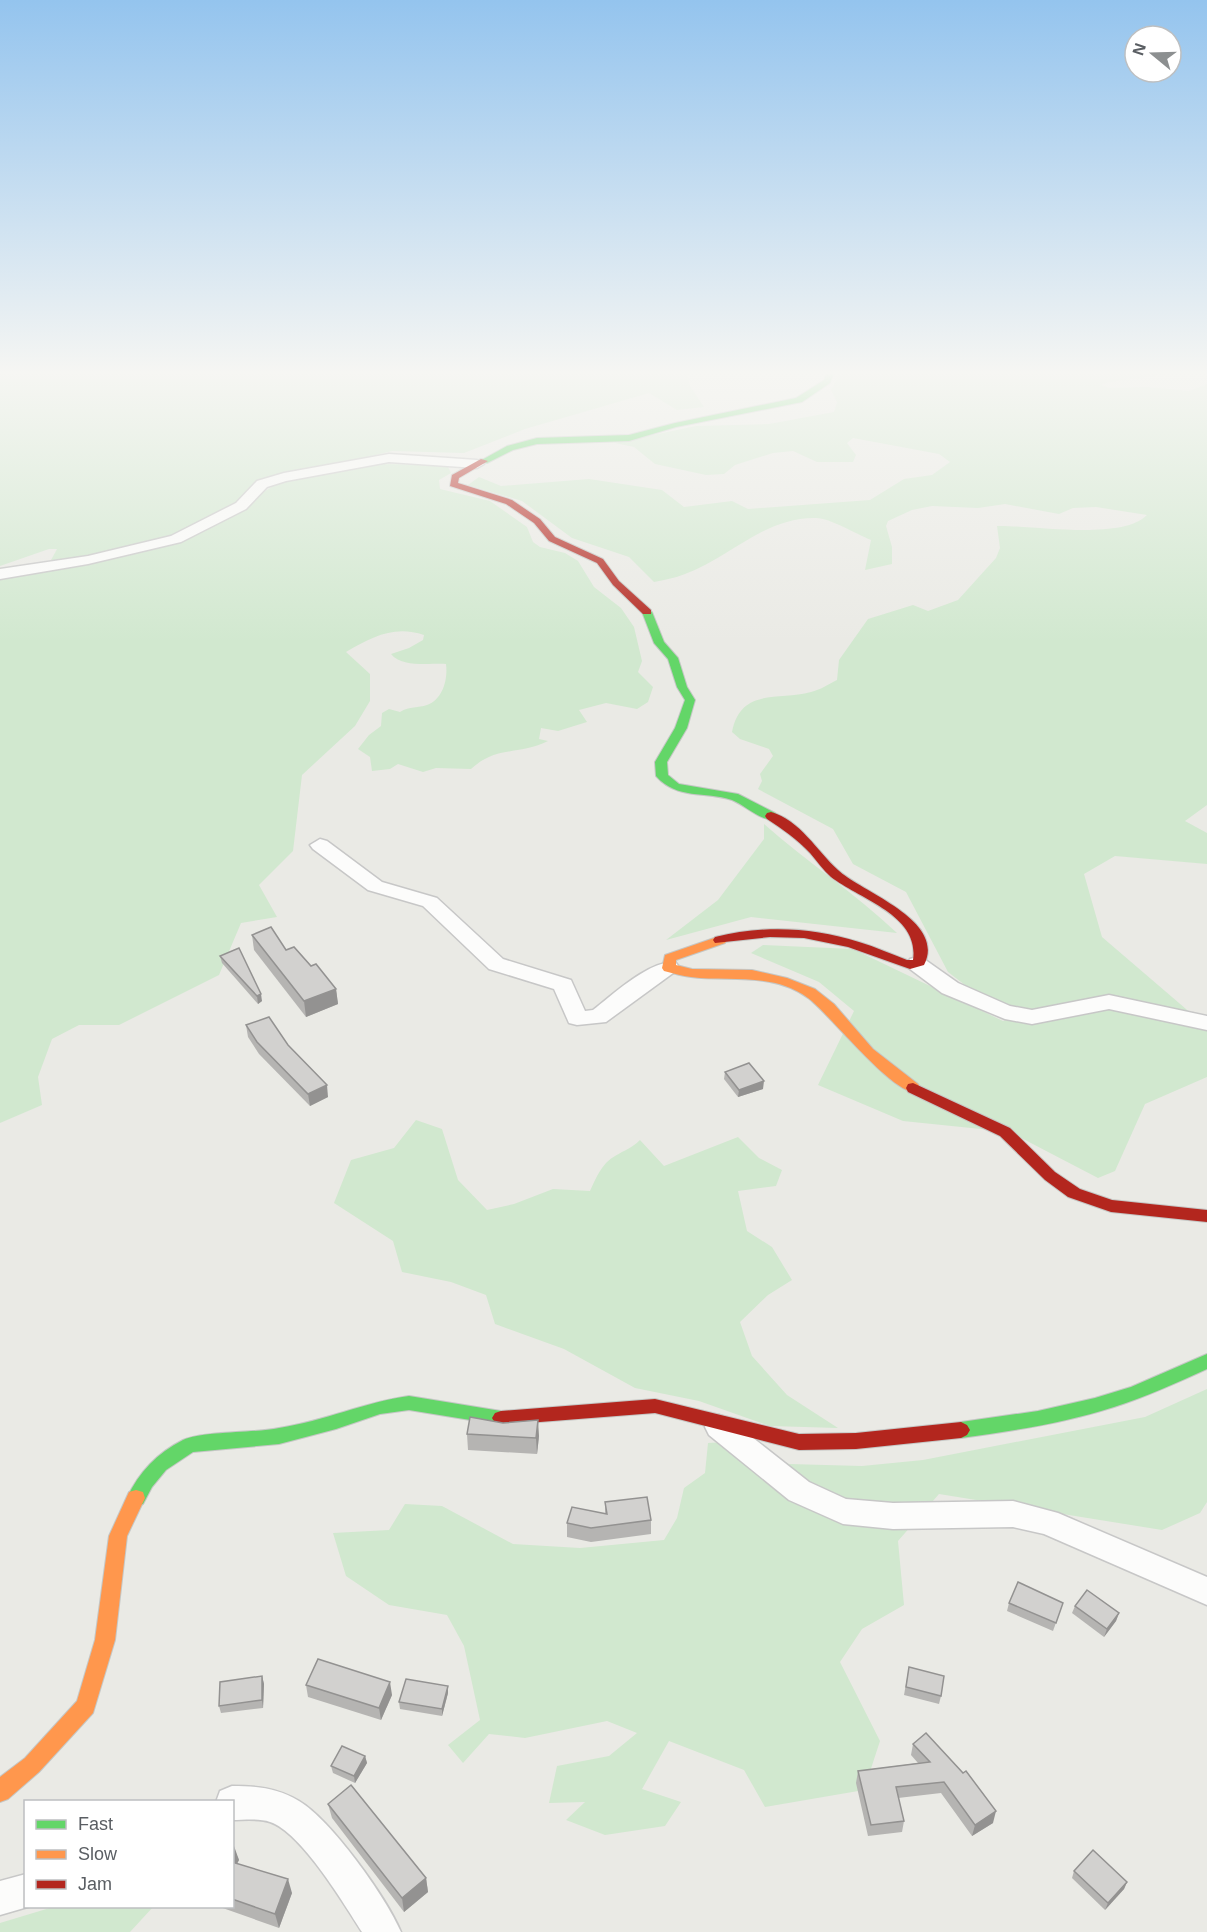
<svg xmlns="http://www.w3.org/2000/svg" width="1207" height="1932" font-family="Arial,sans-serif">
<rect width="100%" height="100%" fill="#eaeae5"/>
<g fill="#d1e8cf">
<polygon points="0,373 687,373 690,386 704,407 677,410 649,393 525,429 464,453 392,451 343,463 282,473 256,483 234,505 169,538 55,563 50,562 57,549 49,549 0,566"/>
<path d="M840,373H1177L1109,382L1101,385L1109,388L1147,387L1189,391L1207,384V805L1185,821L1207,833V864L1115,856L1084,874L1102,937L1207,1027V1077L1145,1104L1115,1171L1098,1178L1010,1132L903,1121L818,1085L854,1011L819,982L751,953L763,945L853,949L1003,1021L1027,1014L978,995L948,972L906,892L853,864L833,829L758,789L762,781L760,774L773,756L769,749L740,739L732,732C741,687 778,701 811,692C820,690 829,684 837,680L839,660L868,619L913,605L928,611L958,600L996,558L1000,548L997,526C1033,525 1122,541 1147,515L1096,507L1073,508L1059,514L1005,504L978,508L932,506L912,510L888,521L886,526L892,547V564L865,570L871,540C856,534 830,518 816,518C764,517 730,558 685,574C675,578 664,580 654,582L629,557L572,538L522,501L468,485L479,477L501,486L589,479L662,490L684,507L732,501L748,509L870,500L904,479L932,475L950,462L939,454L853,438L847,443L856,455L853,462H817L793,451L773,453L735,465L724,474L706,475L655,464L634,447L615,443L696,426L769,424L834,412L837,402L831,390Z"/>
<path d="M381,464L447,465L451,473L439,480L440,489L490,501L527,527L533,542L540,547L565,553L578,561L594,587L621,608L634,627L642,661L638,672L653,687L648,702L637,709L606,703L579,710L587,722L558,731L541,728L539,739L548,741C518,756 497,745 471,769L436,768L423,772L398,764L390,769L372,771L370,757L358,749L369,735L381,726L382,713L389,709L400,712C410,706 418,708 427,705C443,699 448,679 446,664C430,663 402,668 391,654L409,648L423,640L424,635C394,625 372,637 346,652L370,674V701L355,726L302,775L293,851L259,885L277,917L241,923L219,975L119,1025H79L52,1039L38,1077L42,1105L0,1123V578L160,548L201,533L217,522L245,508L262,493L278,483Z"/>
<path d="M764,824C807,862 855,893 897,933L751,917L666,940L718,900L764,839Z"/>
<path d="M416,1120L442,1129L458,1180L487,1210L514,1204L553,1189L590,1191C596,1178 602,1163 615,1156C625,1150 632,1148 640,1140L664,1166L738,1137L759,1158L782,1170L776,1186L738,1191L747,1231L772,1247L792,1280L768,1295L740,1322L752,1356L787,1395L838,1428L770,1426L699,1401L635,1388L564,1349L495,1324L486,1295L451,1282L402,1272L393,1241L334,1203L351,1160L394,1148Z"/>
<polygon points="1207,1389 1207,1502 1200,1513 1162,1530 939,1494 898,1541 904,1605 862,1629 840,1662 880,1741 864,1790 765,1807 744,1770 669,1741 642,1789 681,1802 665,1826 605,1835 566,1820 585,1802 549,1803 557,1766 609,1756 637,1733 607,1721 525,1738 489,1734 463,1763 448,1745 480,1720 464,1646 447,1615 389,1605 346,1576 333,1533 389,1530 405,1504 442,1506 513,1544 580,1548 664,1540 677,1518 684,1488 705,1473 708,1443 742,1441 789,1464 862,1466 923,1460 1145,1417"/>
<polygon points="53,1907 53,1906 153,1907 130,1932 0,1932 0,1923"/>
</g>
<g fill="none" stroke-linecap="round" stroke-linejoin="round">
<g stroke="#c7c7c7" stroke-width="3">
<g id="street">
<polygon points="389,454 477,460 484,464 477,468 389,462 286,481 267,487 246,509 181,542 88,564 0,579 0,569 88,556 171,536 236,503 257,481 284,473"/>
<path d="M320,839L327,841L382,882L437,898L503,959L571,980L585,1011L593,1010C611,996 653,957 676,963L680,968L606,1022L577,1025L569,1023L554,989L489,969L423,906L368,890L313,849L310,845Z"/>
<polygon points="917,957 924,959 958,983 1010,1006 1032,1010 1109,995 1207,1016 1207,1030 1109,1009 1032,1024 1005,1019 942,993 910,969 907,964 910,959"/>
<polygon points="719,1415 729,1419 809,1482 846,1499 893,1503 1013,1501 1058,1513 1207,1577 1207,1605 1044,1534 1013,1527 893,1529 843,1524 789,1500 709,1435 705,1427 709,1419"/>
<path d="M232,1786C257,1786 277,1788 299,1801C331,1820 386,1897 401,1932H362C344,1904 301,1832 270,1822C259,1818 244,1820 232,1820V1802H216L220,1791Z"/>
<polygon points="26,1874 26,1906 31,1906 0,1915 0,1881"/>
</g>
</g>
<g stroke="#c5c7c5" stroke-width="2">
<g id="fast">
<polygon points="826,373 834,373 830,383 802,402 676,427 629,441 537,444 513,450 487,463 480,461 507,446 537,438 629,435 675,423 796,398 824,380"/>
<path d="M647,609L652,612L664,642L678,658L687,687L695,700L687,728L667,762L668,775L679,784L738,794L775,813L777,816L775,819C761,822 745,805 732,800C705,791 677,800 656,776L655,762L675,728L685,700L677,687L668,659L654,643L642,612Z"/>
<path d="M1207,1354V1369C1176,1383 1146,1397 1114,1407C1064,1423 1013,1431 961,1438L955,1435L952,1430L955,1425L961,1422L1038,1411L1095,1398L1131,1387Z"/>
<path d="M409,1396L501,1411L507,1413L510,1418L507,1423L501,1425L409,1410L380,1414L336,1429L279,1444L193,1452L166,1470L152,1487L143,1504L136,1506L129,1504L127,1498C139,1472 157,1453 183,1440C202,1431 256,1433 279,1428C324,1421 365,1402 409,1396Z"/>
</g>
</g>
<g stroke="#c5c7c5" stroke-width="2">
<g id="slow">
<path d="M720,936L727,940L725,943L676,960V965L692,969L752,970L787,978L815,989L834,1004L873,1049L918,1084L920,1088L918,1092C895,1098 829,1013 808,998C774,972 729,982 691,977C682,976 673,973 664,971L662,968L665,955Z"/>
<polygon points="136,1490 143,1492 145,1498 127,1536 115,1640 93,1713 39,1772 8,1799 0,1802 0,1777 25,1758 77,1701 95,1640 109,1536 129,1492"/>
</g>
</g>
<g stroke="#c5c7c5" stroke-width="2">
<g id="jam">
<polygon points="481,459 488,461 459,478 458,483 512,500 540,519 555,537 603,559 619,581 651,610 651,614 643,614 613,585 597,563 549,541 534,523 506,504 450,486 452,475"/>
<path d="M771,812C800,820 817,851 838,870C861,892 947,920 924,965L910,969L848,947L804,938L770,937L715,943L713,940L715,937C763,925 812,927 859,942C876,947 891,954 907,960H913C920,915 859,899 831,877C823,870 817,861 810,853C797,839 782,829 767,819L765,816L767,813Z"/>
<polygon points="913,1083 1010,1128 1055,1172 1080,1189 1112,1200 1207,1210 1207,1222 1111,1212 1068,1197 1045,1180 1000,1136 908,1092 906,1088 908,1084"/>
<polygon points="655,1399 799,1434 856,1433 961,1422 967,1425 970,1430 967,1435 961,1438 856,1449 799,1450 655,1413 501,1425 495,1423 492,1418 495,1413 501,1411"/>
</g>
</g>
<use href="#street" fill="#fcfcfb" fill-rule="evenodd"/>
<use href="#fast" fill="#63d668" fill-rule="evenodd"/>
<use href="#slow" fill="#ff974d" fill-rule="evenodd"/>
<use href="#jam" fill="#b3261e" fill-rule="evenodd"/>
</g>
<g fill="#b5b4b2">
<polygon points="252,935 286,950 311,966 336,989 338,1004 306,1017 254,950"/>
<polygon points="220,956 262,1001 258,1004 222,963"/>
<polygon points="246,1025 288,1045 328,1097 310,1106 259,1054 248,1037"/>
<polygon points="725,1072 763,1089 738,1097 724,1079"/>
<polygon points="467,1434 539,1436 537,1454 468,1450"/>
<polygon points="605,1502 651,1520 651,1534 591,1542 567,1537 567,1523 605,1514"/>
<polygon points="1009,1603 1063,1603 1053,1631 1007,1611"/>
<polygon points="1075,1606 1119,1613 1116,1621 1104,1637 1072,1613"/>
<polygon points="909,1667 941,1696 939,1704 904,1695"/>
<polygon points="262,1676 264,1684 263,1708 221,1713 219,1706"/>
<polygon points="306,1685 392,1695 381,1720 308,1697"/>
<polygon points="448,1693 442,1716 400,1709 399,1702"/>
<polygon points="913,1744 993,1823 972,1836 941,1793 898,1798 904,1821 902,1832 868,1836 856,1783 858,1771 918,1763 911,1755"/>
<polygon points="365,1756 367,1763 355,1783 333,1773 331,1766"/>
<polygon points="328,1804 426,1878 428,1892 404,1912 332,1818"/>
<polygon points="232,1845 239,1860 237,1864 292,1893 279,1928 217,1906 232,1906"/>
<polygon points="1074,1871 1127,1882 1124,1889 1105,1910 1072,1878"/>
</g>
<g fill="#939291">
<polygon points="336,989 338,1004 306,1017 304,1001"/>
<polygon points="261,994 262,1001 258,1004 257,996"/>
<polygon points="764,1081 763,1089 738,1097 739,1090"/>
<polygon points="327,1085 328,1097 310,1106 308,1094"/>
<polygon points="538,1420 539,1436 537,1454 536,1438"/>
<polygon points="1119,1613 1116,1621 1104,1637 1107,1629"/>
<polygon points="262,1676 264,1684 263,1708 262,1700"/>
<polygon points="390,1682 392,1695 381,1720 379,1708"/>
<polygon points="448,1686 448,1693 442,1716 442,1709"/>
<polygon points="365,1756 367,1763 355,1783 354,1776"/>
<polygon points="996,1811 993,1823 972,1836 975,1825"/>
<polygon points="234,1846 239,1860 232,1872 232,1849"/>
<polygon points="426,1878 428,1892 404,1912 402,1898"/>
<polygon points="288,1879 292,1893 279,1928 275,1914"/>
<polygon points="1127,1882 1124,1889 1105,1910 1108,1903"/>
</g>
<g fill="#d2d1cf" stroke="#939291" stroke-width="1.5">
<polygon points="271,927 286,950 294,947 311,966 316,964 336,989 304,1001 252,935"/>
<polygon points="239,948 261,994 257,996 220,956"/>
<polygon points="269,1017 288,1045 327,1085 308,1094 257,1042 246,1025"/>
<polygon points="749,1063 764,1081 739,1090 725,1072"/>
<polygon points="470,1417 503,1423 538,1420 536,1438 467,1434"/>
<polygon points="647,1497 651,1520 591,1528 567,1523 572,1507 607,1514 605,1502"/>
<polygon points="1018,1582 1063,1603 1056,1623 1009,1603"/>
<polygon points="1087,1590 1119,1613 1107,1629 1075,1606"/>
<polygon points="318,1659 390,1682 379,1708 306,1685"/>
<polygon points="909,1667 944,1676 941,1696 906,1687"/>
<polygon points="262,1676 262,1700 219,1706 220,1682"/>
<polygon points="406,1679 448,1686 442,1709 399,1702"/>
<polygon points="926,1733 963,1773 966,1771 996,1811 975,1825 944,1782 896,1787 904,1821 871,1825 858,1771 930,1762 913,1744"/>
<polygon points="342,1746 365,1756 354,1776 331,1766"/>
<polygon points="351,1785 426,1878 402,1898 328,1804"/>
<polygon points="1093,1850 1127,1882 1108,1903 1074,1871"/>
<polygon points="232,1862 288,1879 275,1914 232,1899"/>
</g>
<linearGradient id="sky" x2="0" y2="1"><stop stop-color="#94c4ee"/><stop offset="0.58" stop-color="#f6f6f3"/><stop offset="1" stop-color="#f6f6f3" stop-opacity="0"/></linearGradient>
<rect width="1207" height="643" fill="url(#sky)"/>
<rect x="24" y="1800" width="210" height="108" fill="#ffffff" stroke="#bdbfc1" stroke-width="1.5"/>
<rect x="36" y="1820" width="30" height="9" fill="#63d668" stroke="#bdbfc1" stroke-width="1.5"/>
<text x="78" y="1830" font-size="18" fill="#5a5e63">Fast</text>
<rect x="36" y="1850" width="30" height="9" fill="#ff974d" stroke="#bdbfc1" stroke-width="1.5"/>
<text x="78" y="1860" font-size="18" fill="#5a5e63">Slow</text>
<rect x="36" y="1880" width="30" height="9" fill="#b3261e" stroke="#bdbfc1" stroke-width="1.5"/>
<text x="78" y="1890" font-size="18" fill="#5a5e63">Jam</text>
<g transform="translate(1153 54) rotate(289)"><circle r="28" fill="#ffffff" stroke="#bdbfc1" stroke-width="1.5"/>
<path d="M0-4.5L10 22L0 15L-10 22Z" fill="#8c8f90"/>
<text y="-9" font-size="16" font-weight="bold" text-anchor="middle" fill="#5a5e63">N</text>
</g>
</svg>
